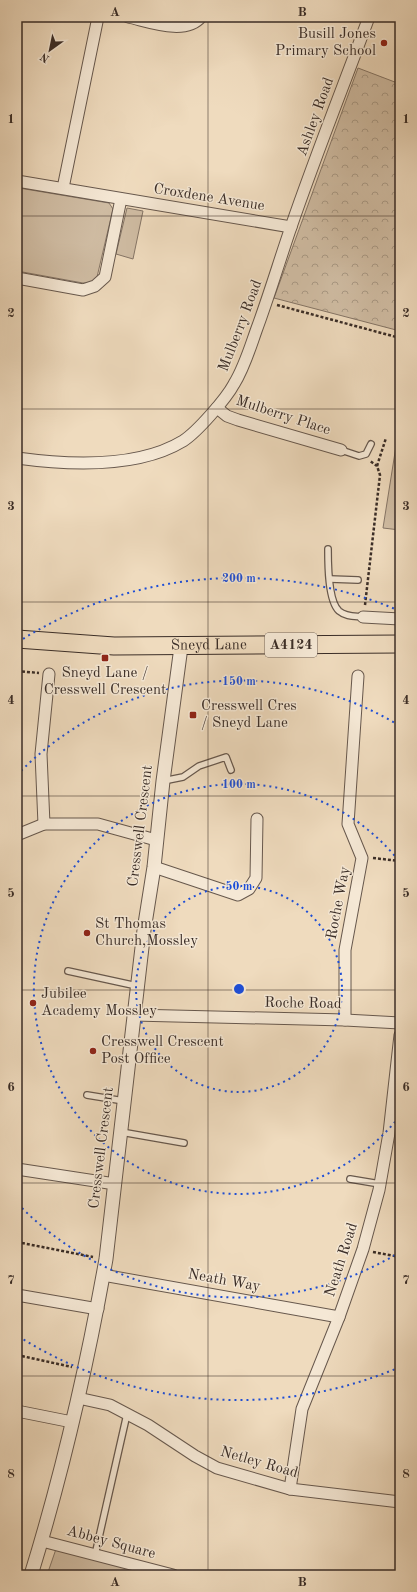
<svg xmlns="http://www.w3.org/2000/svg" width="417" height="1592" font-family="'Old Standard TT',serif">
<defs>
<pattern id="park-crowns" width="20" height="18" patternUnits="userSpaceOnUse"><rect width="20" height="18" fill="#d0bda4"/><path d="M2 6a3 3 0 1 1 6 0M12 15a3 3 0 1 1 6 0" fill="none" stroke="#aa9a86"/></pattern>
</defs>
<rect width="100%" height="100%" fill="#efdbbe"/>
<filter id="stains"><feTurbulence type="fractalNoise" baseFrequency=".005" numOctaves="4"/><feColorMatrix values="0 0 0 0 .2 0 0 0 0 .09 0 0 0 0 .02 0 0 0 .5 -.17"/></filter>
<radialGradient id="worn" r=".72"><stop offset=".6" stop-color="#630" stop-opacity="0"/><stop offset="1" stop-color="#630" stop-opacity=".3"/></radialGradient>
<g fill="#d0bda4" stroke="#857566">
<polygon points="19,188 109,203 113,209 97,277 92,283 83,283 17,271 17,189"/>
<polygon points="127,208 143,211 133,259 116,254"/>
<polygon points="400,421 400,530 383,528"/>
<polygon points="56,1549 156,1575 47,1575"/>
</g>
<polygon fill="url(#park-crowns)" stroke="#857566" points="358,68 400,84 400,331 274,298"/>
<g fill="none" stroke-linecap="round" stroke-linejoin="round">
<g stroke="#67584d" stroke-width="8">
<g id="service">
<polyline points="341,450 359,456 366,454 371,444"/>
<path d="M328,549C328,564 328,601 339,611C346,617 355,616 363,617"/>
<polyline points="330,579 358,580"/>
<polyline points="163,781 183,777 199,766 226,757 231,770"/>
<polyline points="68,971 137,986"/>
<polyline points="87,1095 124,1101"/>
<polyline points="121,1132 184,1143"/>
<polyline points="350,1179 380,1184"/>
<polyline points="95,1555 127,1414"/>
</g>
</g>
<g stroke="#67584d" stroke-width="13">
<g id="minor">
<path d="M128,17C148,21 185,36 201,17"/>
<polyline points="17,181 291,227"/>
<polyline points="63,188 98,17"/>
<polyline points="17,278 83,290 95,286 105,277 121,199"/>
<polyline points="217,408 227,416 238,420 341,450"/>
<path d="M17,458C68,465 137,469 183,441C197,432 226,399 234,384C244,368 250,348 256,331C269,296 279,262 291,227C315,157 343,87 369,17"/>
<polyline points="363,617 400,619"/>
<polyline points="44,824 41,754 49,674"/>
<polyline points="17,835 44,824 98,824 156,840"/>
<polyline points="154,867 238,895 249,889 256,878 257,819"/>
<polyline points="133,1015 345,1020 400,1023"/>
<polyline points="345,1020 345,950 362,858 348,824 358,676"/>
<polyline points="17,1169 115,1184"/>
<polyline points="103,1275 339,1317"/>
<polyline points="17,1295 98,1309"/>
<polyline points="78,1398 110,1405 148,1425 195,1456 217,1468 290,1489 400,1502"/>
<polyline points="17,1411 72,1422"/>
<polyline points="290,1489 302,1409 339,1317 363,1249 379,1190 389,1133 400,1035"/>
<polyline points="42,1541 173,1575"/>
</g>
</g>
<g stroke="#67584d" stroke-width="15">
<path id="tertiary" d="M31,1575C63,1471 87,1366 106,1259L144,930L154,867L163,781L181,647"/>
</g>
<g stroke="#3a2d27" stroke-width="19">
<g id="primary">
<path id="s1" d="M17,639L114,646L400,644"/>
</g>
</g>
<g stroke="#3a2d27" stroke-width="2.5" stroke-dasharray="3 2" stroke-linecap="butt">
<polyline points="277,305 400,338"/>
<polyline points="377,466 386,438"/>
<polyline points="365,605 380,475 377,466 370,461"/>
<polyline points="17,671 39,673"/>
<polyline points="373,858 400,861"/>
<polyline points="17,1242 93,1257"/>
<polyline points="373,1252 400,1257"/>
<polyline points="17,1355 72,1367"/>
</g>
<use href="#service" stroke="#f5e8d5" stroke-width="5.5"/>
<use href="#minor" stroke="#f5e8d5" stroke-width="11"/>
<use href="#tertiary" stroke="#f5e8d5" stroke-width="13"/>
<use href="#primary" stroke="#efdbbe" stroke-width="17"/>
</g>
<path fill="none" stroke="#3a2d27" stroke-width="1" stroke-opacity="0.55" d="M208,17V1575M17,216H400M17,409H400M17,602H400M17,796H400M17,990H400M17,1183H400M17,1376H400"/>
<g fill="none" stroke="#1d4ed8" stroke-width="2" stroke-dasharray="2 4">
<circle cx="239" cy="989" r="103"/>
<path d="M399 1117A205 205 0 1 1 399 861"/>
<path d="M400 1252A308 308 0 0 1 17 1203M17 775A308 308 0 0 1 400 726"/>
<path d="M400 1367A411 411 0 0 1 18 1336M18 642A411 411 0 0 1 400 611"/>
</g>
<g fill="#8f2418" stroke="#f5e8d5" stroke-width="1.5">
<circle cx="384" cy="43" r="4"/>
<rect x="101" y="654" width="8" height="8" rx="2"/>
<rect x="189" y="711" width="8" height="8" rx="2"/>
<circle cx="87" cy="933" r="4"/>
<circle cx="33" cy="1003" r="4"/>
<circle cx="93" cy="1051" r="4"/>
</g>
<g text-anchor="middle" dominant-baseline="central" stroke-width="3" stroke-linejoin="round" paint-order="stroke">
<rect fill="#f5e8d5" stroke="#72655b" stroke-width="1" x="265" y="633" width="52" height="24" rx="3"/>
<g font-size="14" font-weight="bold" fill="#3a2d27">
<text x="291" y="645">A4124</text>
</g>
<g font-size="15" fill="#3a2d27" stroke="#f5e8d5" text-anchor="start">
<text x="376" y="34" text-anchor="end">Busill Jones<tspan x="376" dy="17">Primary School</tspan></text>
<text x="105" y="673" text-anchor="middle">Sneyd Lane /<tspan x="105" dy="17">Cresswell Crescent</tspan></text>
<text x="201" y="706">Cresswell Cres<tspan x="201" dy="17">/ Sneyd Lane</tspan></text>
<text x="95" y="924">St Thomas<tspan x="95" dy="17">Church,Mossley</tspan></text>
<text x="41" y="994">Jubilee<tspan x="41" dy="17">Academy Mossley</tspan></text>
<text x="101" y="1042">Cresswell Crescent<tspan x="101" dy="17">Post Office</tspan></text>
</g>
<g font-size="15" fill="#3a2d27" stroke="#f5e8d5">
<text transform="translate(316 117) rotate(-70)">Ashley Road</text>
<text transform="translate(209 198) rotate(9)">Croxdene Avenue</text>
<text transform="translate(241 326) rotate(-69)">Mulberry Road</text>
<text transform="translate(283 416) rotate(18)">Mulberry Place</text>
<text stroke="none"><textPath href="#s1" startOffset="192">Sneyd Lane</textPath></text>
<text transform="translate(141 826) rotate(-83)">Cresswell Crescent</text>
<text transform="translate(339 903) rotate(-79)">Roche Way</text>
<text transform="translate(303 1004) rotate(1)">Roche Road</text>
<text transform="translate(102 1148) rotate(-83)">Cresswell Crescent</text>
<text transform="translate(342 1260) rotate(-72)">Neath Road</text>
<text transform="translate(224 1281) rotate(10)">Neath Way</text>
<text transform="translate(259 1463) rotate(16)">Netley Road</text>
<text transform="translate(111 1543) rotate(15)">Abbey Square</text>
</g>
</g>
<circle cx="239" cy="989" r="6" fill="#1d4ed8" stroke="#f5e8d5" stroke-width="2"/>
<g font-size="12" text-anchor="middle" font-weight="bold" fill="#1d4ed8" stroke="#f5e8d5" stroke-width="3" stroke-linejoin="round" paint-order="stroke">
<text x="239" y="582">200 m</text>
<text x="239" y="685">150 m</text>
<text x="239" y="788">100 m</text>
<text x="239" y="890">50 m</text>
</g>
<rect width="417" height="1592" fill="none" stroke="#efdbbe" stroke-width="44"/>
<g transform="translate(50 50) rotate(213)" stroke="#f5e8d5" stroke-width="3" paint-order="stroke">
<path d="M0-3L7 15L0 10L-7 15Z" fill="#3a2d27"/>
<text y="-6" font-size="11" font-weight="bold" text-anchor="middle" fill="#3a2d27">N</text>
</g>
<rect x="22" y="22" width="373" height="1548" fill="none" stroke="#3a2d27" stroke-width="1.5"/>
<g font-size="13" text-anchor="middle" font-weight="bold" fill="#3a2d27">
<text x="115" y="16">A</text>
<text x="302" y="16">B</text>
<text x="11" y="123">1</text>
<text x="406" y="123">1</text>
<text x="11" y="317">2</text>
<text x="406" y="317">2</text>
<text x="11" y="510">3</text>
<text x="406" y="510">3</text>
<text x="11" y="704">4</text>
<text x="406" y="704">4</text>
<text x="11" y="897">5</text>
<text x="406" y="897">5</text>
<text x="11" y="1091">6</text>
<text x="406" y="1091">6</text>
<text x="11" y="1284">7</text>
<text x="406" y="1284">7</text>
<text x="11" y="1478">8</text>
<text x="406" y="1478">8</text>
<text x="115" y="1586">A</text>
<text x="302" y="1586">B</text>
</g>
<rect width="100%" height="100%" filter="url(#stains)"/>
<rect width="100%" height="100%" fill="url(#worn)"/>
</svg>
